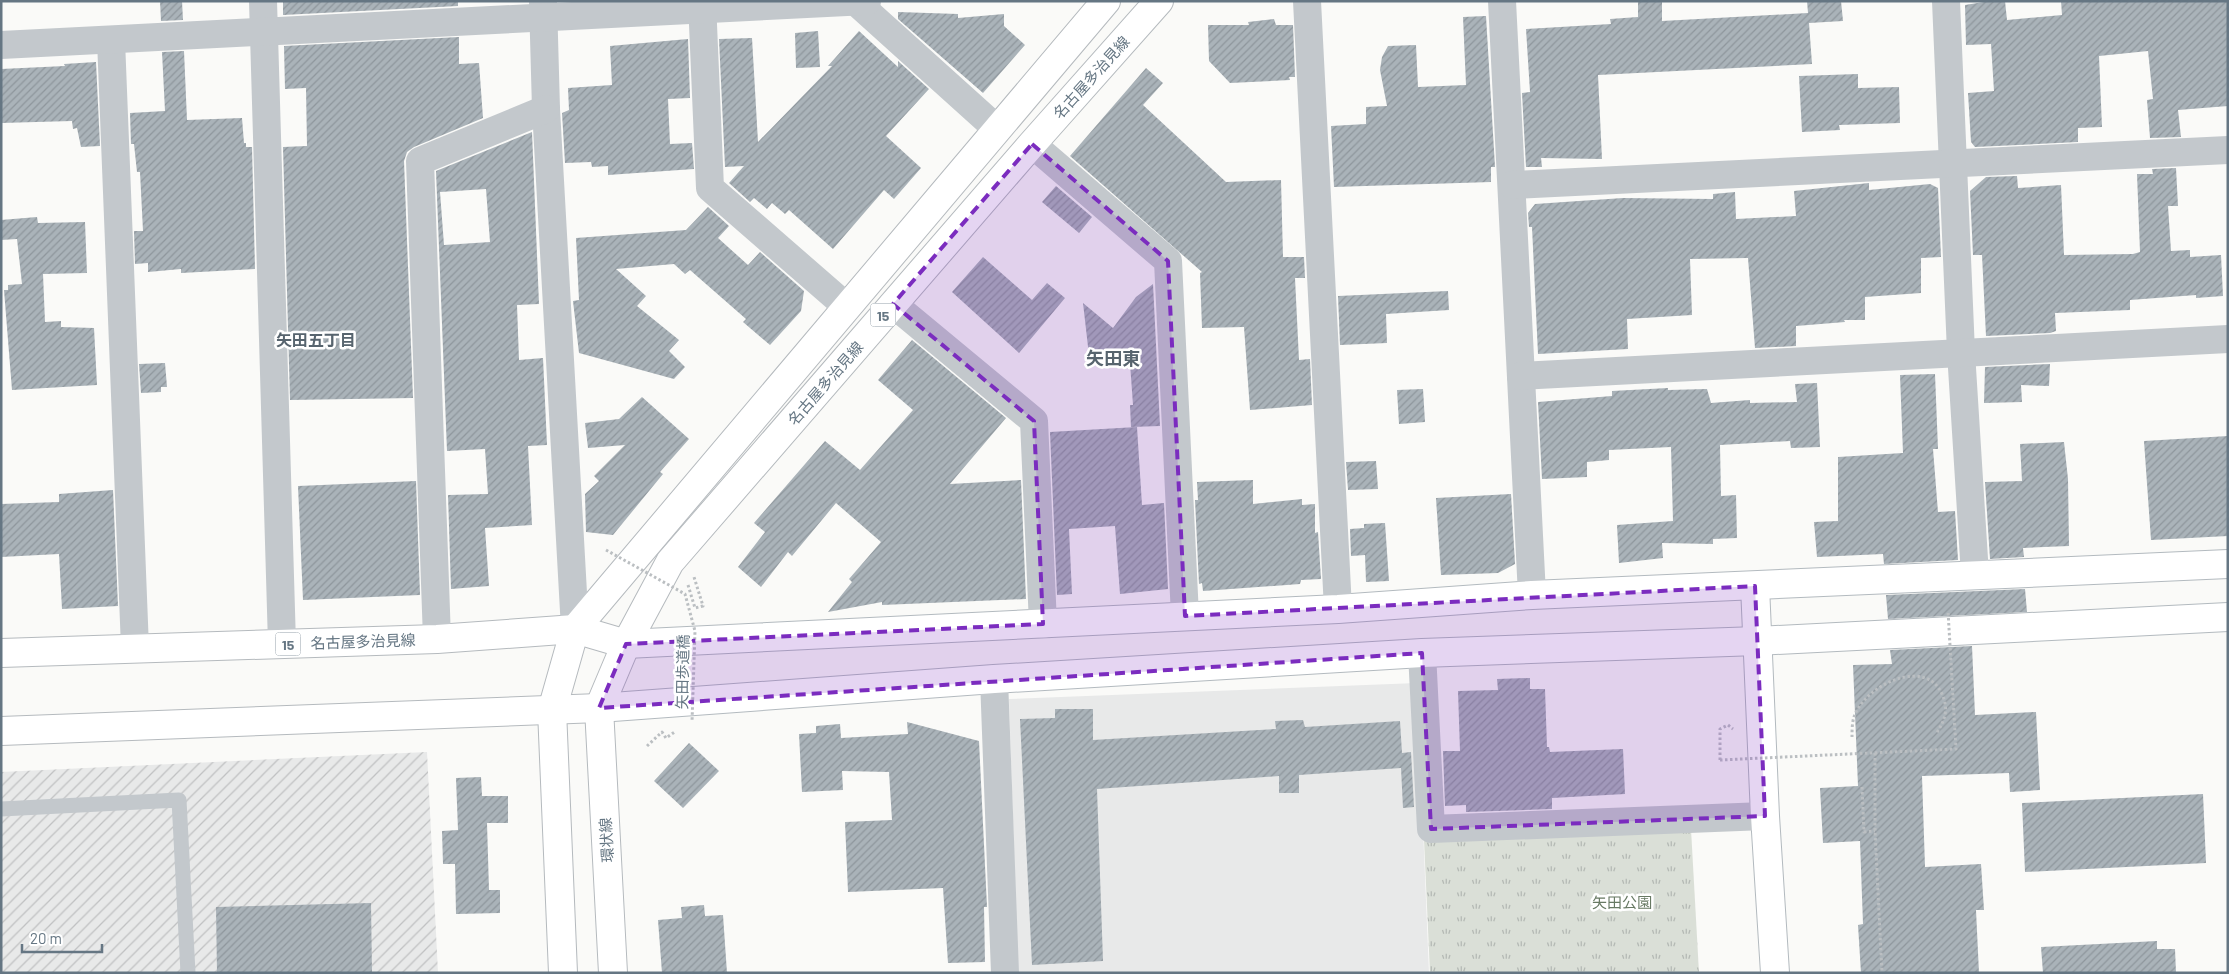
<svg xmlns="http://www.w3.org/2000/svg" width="2229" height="974" font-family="Barlow,'Noto Sans JP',sans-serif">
<defs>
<pattern id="industrial-furrows" width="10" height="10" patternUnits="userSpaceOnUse" patternTransform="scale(1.25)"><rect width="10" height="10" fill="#e8e9e9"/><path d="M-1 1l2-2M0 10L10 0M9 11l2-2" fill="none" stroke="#c0c1c2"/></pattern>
<pattern id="grass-tufts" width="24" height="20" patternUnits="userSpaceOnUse" patternTransform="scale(1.25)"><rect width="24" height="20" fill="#dadfd7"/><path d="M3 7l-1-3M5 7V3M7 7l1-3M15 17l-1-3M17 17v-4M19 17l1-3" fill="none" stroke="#b4b9b4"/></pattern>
<pattern id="building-hatch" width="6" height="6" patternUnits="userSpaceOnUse" patternTransform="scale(1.25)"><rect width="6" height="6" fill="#aab3b9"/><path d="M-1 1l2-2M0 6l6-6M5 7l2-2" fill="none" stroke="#8e969c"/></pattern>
</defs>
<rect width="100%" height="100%" fill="#fafaf8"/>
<polygon fill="#e8e9e9" points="1417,683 1429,973 1018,973 1009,699"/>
<polygon fill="url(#industrial-furrows)" points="427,752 438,973 1,973 1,772"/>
<polygon fill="url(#grass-tufts)" points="1691,829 1699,973 1430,973 1424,840"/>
<g fill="url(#building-hatch)" fill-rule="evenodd">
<polygon points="160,1 182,1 183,20 161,21"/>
<polygon points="283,1 458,1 458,6 283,15"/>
<polygon points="1638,1 1662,1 1662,21 1808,13 1807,1 1841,1 1843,21 1809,23 1812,64 1598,75 1602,159 1541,158 1542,167 1526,167 1522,93 1530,92 1526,29 1611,24 1610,19 1638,17"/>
<polygon points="1990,1 2005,1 2007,20 2062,15 2061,1 2228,1 2228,106 2178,110 2181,137 2150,138 2147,100 2153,99 2148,51 2099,56 2102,127 2078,128 2078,142 1975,147 1971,142 1968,93 1994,91 1991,44 1966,45 1965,5"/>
<polygon points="898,12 958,14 958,18 1004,14 1004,26 1025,45 983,93 898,19"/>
<polygon points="1486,16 1495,167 1491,167 1491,182 1334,187 1331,126 1366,124 1366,107 1387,106 1380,70 1382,57 1388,46 1416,45 1418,87 1466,85 1463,17"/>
<polygon points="1274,19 1276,25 1293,25 1295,77 1289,77 1290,80 1230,83 1209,61 1208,25 1249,25 1248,22"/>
<polygon points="818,31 820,67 796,68 795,33"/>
<polygon points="859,31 898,67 898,61 929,89 886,136 921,168 894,199 884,190 833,249 789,210 785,214 772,203 767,209 754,198 750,202 729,183 744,166 725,167 719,39 752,38 758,142 832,66 828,66"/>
<polygon points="459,37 459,64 479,63 483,118 414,147 407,152 404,161 413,398 290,400 283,147 307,146 306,88 285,89 284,46"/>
<polygon points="688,39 690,98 668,99 670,144 692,143 694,169 608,175 608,166 592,167 591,162 565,163 562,113 569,110 568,88 612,85 610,46"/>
<polygon points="184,51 187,120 242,118 244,143 246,143 246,147 252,147 255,269 181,273 181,269 148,272 148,263 135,264 134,231 143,231 140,172 137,172 134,144 131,144 130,113 165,111 162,52"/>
<polygon points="96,62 100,146 81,147 77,128 73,129 72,121 1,123 1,69 65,66 64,64"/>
<polygon points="1146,68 1163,83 1143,105 1226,182 1281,180 1283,257 1304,257 1305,278 1295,278 1299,360 1310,359 1312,405 1250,410 1244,327 1202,328 1200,273 1202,272 1070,156"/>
<polygon points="1858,74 1858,88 1899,87 1900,123 1839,125 1840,130 1802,132 1799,76"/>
<path d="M532,132L539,304L517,305L519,360L543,358L547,445L528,446L532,525L485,528L489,586L451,589L448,495L488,494L485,449L447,451L436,171ZM486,189L490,242L444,245L440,192Z"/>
<polygon points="2176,168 2178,206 2168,206 2171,251 2190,250 2190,257 2221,255 2223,296 2196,298 2196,295 2130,300 2130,310 2055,313 2056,331 2050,333 1986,336 1982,255 1973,255 1970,191 1986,177 2017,176 2018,188 2061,185 2064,255 2133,254 2140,252 2137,174 2153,174 2152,169"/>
<polygon points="1869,183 1869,190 1930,184 1938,188 1941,257 1921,258 1921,293 1865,297 1865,320 1844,320 1845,322 1796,326 1796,346 1755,348 1748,258 1690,259 1692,315 1627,319 1628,349 1538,354 1532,227 1529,227 1528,213 1535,204 1623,198 1713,199 1713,194 1735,192 1736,219 1796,216 1794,191"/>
<polygon points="1056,186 1092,217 1079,233 1042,202"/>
<polygon points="708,207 729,226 718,238 748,265 760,252 804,291 801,311 770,345 743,322 746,319 690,270 685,274 674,264 616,269 646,296 637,306 679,340 669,351 685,367 674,379 579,353 573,301 579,300 576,238 686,230"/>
<polygon points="37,217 38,223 85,222 87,273 43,274 45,322 61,321 61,327 94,328 97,385 12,390 4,290 8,290 8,285 22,284 17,239 1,240 1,220"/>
<polygon points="983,257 1032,300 1047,283 1065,298 1019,353 952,292"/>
<polygon points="1153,284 1160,426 1131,427 1130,405 1133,405 1130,363 1090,364 1083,303 1113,328 1136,297"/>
<polygon points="1448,291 1449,310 1386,314 1387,343 1340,345 1338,296"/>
<polygon points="912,340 1006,418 950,484 1021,480 1026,599 882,605 882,602 828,612 852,582 849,579 881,542 836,503 792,556 788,552 761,587 738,567 765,532 754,523 825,441 860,470 913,410 878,380"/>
<polygon points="165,363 167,387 161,387 161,392 141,393 139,364"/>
<polygon points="2050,364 2049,386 2021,385 2022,402 1984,403 1985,367"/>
<polygon points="1935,374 1938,449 1933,449 1938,512 1955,511 1958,560 1884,564 1883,554 1817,557 1814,522 1838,521 1838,457 1903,453 1900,375"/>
<polygon points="1817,383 1820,447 1791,448 1790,441 1720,445 1721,496 1736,495 1737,538 1713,539 1713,544 1662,543 1663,558 1619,563 1617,525 1673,521 1671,447 1609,450 1609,460 1587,462 1587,477 1542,479 1538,402 1612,396 1612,391 1668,388 1668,390 1707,389 1711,403 1750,400 1750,403 1797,402 1795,384"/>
<polygon points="1423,389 1425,422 1399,424 1397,390"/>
<polygon points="642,397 689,439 660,472 663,474 613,535 586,532 585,494 599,481 594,476 625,445 588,448 585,423 619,419"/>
<polygon points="1137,427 1142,505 1164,503 1168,589 1120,594 1115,526 1069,529 1072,594 1057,595 1050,432"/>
<polygon points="2228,436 2228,536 2151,540 2144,441"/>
<polygon points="2064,442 2068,479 2069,546 2023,548 2024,557 1990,559 1985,482 2022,481 2020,444"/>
<polygon points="1376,461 1378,489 1348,490 1346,462"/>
<polygon points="1253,480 1253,504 1302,499 1302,505 1315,504 1315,533 1318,532 1321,579 1301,580 1300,584 1203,591 1202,583 1199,584 1195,500 1198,500 1197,482"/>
<polygon points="416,481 420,595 303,600 298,486"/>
<polygon points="113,490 118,606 62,609 59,554 1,557 1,504 59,502 59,494"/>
<polygon points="1511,494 1515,564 1498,573 1441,575 1436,498"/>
<polygon points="1385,523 1389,581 1366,582 1365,555 1351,556 1350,529 1364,528 1364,524"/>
<polygon points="2025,589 2027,612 1888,619 1886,595"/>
<polygon points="1972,646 1975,715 2036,712 2040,790 2010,792 2009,773 1922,776 1925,867 1981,864 1984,910 1976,910 1979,973 1861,973 1858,925 1863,924 1860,841 1823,843 1820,788 1858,786 1853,665 1892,664 1890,650"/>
<polygon points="1530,678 1530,689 1545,689 1547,747 1549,747 1550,752 1623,749 1625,794 1552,798 1552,809 1466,812 1466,805 1445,806 1443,751 1460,751 1458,691 1498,690 1497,679"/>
<polygon points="1055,709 1093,709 1093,740 1276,729 1275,721 1303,720 1305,727 1400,721 1402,753 1411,752 1414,807 1403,808 1401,768 1299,775 1299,793 1279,793 1279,776 1097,789 1103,961 1032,965 1020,719 1055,718"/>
<polygon points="907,722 979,741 987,907 984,907 985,962 948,963 943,888 848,892 845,822 892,820 889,772 842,771 843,790 802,792 799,734 816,733 816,726 840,724 841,738 908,734"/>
<polygon points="689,743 719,771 683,808 654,781"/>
<polygon points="481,777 482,796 508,796 508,823 487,823 489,890 500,890 500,913 456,914 455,864 443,864 442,831 458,830 456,778"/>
<polygon points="2203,794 2206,863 2025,872 2022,803"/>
<polygon points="371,903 372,973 217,973 216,907"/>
<polygon points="704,905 705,916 723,915 727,973 662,973 658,920 682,918 681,907"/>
<polygon points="2157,941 2157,949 2175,949 2176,973 2043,973 2041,947"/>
</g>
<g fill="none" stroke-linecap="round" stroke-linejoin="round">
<g stroke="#b3babf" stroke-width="30">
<g id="secondary">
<polyline points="1755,586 1765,816 1775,973"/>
<polyline points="626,644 1338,609 1532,595 2228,564"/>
<polyline points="599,708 994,679 1422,653 1757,641 2228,617"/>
</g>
</g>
<g stroke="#b5babe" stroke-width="30">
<g id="primary">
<polyline points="1,653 437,639 575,629 626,644"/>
<polyline points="1,731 599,708"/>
<polyline points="563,973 552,710 575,629 1106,1"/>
<polyline points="613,973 599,708 626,644 670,562 1032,144 1159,1"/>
</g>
</g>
<g stroke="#bbbfc2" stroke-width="3" stroke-dasharray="2.5 2.5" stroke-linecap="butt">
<polyline points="688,585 695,608 703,606 694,577"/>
<path d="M1852,737C1852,731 1852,723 1854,717C1864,686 1925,656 1942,694C1949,710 1945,720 1936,734"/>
<polyline points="647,746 662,732 666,738 676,731"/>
<polyline points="1875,753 1875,831 1882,973"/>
<polyline points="1720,760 1720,729 1728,725 1733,729"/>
<polyline points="1862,787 1864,832 1875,831"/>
</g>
<polyline stroke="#c3c8cc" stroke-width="15" points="1,809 179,800 188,973"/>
<g stroke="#c3c8cc" stroke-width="28">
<polyline points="263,1 282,644"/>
<polyline points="543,1 546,109 575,629"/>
<polyline points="702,1 710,188 847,307"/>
<polyline points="855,1 997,129"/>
<polyline points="1307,1 1338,609"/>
<polyline points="1502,1 1532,595"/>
<polyline points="1946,1 1961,352 1975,575"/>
<polyline points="111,40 135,648"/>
<polyline points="1,45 867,1"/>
<polyline points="1032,144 1168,261 1185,616"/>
<polyline points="1512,185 2228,150"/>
<polyline points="893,304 1034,421 1043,624"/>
<polyline points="1521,376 2228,339"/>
<polyline points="437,639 420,161 546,109"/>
<polyline points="1422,653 1431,829 1765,816"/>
<polyline points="994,679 1005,973"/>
</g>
<use href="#secondary" stroke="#fff" stroke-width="28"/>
<use href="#primary" stroke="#fff" stroke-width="28"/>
<g stroke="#bbbfc2" stroke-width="3" stroke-dasharray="2.5 2.5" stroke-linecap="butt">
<polyline points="606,550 685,594 695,631 692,722"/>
<polyline points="1720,760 1956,749 1948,611"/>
</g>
</g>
<path fill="#7b2cbf" fill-opacity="0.2" stroke="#7b2cbf" stroke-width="4" stroke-dasharray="10 6" stroke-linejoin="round" d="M1032,144L1168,261L1185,616L1755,586L1765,816L1431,829L1422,653L599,708L626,644L1043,624L1034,421L893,304Z"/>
<g text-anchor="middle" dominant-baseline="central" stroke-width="5" stroke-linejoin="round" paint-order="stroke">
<g fill="#fff" stroke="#939fa8" stroke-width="1">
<rect x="870.5" y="303.5" width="25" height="23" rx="4"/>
<rect x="275.5" y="632.5" width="25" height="23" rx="4"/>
</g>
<g font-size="14" font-weight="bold" fill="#657683">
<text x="883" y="315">15</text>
<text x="288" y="644">15</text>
</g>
<g font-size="15" fill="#657683" stroke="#fff">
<text transform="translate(1091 77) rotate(-48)">名古屋多治見線</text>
<text transform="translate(825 383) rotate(-49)">名古屋多治見線</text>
<text transform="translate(363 641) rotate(-2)">名古屋多治見線</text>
<text transform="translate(682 672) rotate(-89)">矢田歩道橋</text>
<text transform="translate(606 840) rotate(-93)">環状線</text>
</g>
<g font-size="15" fill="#687a64" stroke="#fff">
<text x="1622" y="902">矢田公園</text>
</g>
<g font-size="16" font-weight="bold" fill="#57646e" stroke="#fff">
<text x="316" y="339">矢田五丁目</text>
</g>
<g font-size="18" font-weight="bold" fill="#57646e" stroke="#fff">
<text x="1113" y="358">矢田東</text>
</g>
</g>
<rect width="2229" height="974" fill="none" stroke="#657683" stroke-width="5"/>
<path d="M22 944v8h80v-8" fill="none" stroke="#657683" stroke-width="2.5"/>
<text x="30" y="944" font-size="15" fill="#657683" stroke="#ffffff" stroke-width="4" paint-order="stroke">20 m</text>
</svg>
